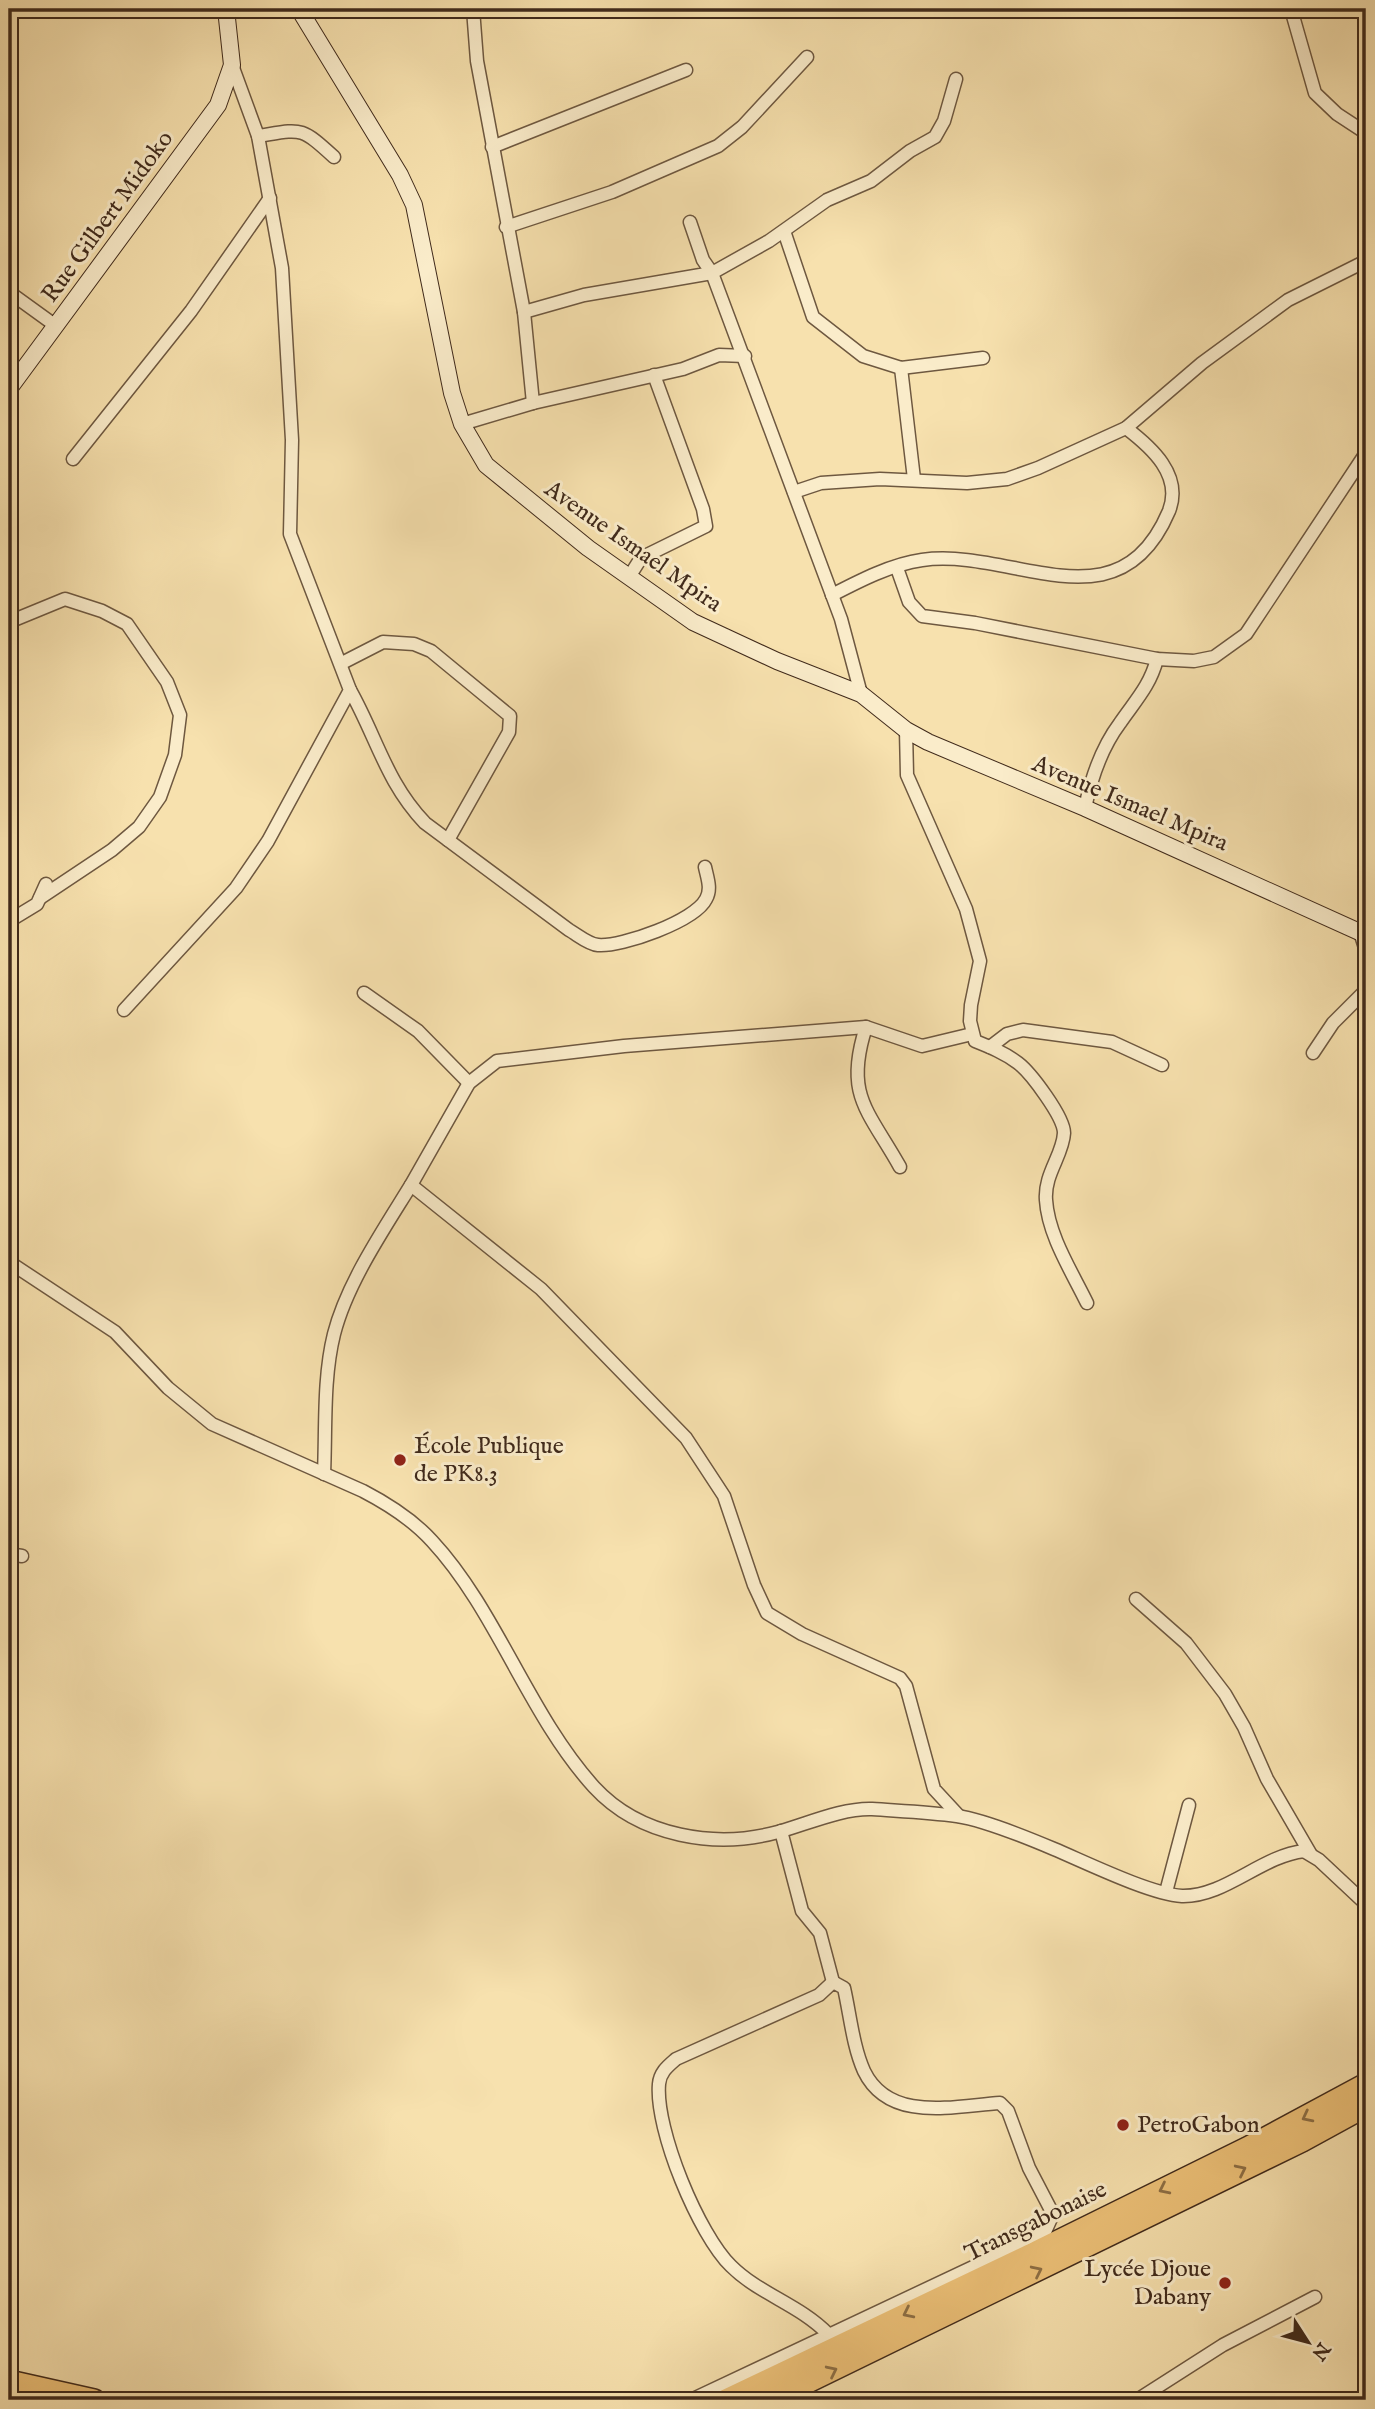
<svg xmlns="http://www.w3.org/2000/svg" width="1375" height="2409" font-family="'IM FELL English',serif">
<rect width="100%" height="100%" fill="#f7e1ae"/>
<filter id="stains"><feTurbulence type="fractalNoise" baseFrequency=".00286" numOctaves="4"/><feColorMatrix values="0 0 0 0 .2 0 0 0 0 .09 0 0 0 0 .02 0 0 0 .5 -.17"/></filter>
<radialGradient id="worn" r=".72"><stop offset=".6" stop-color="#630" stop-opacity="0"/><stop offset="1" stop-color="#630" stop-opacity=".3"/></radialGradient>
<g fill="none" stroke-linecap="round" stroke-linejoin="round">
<g stroke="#6e5840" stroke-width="15">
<g id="street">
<polyline points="473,9 477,61 524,312 533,403"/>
<polyline points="1291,9 1315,93 1337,114 1366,133"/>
<path d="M258,136C302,129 300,126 334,157"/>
<polyline points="492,147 686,70"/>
<polyline points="506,227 612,192 718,146 742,127 807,57"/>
<polyline points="784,231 813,317 863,356 901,368 983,358"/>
<polyline points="9,292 56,326"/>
<polyline points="524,312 584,295 712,273 703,260 690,222"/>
<polyline points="901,368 914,479"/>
<polyline points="462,424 533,403 683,369 719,355 745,356"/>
<polyline points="73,459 191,311 270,198"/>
<polyline points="794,492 821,483 880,479 967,483 1007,479 1038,468 1126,428 1202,363 1288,300 1366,261"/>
<polyline points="897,568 909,602 922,616 975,623 1157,659 1194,661 1214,657 1246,634 1366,453"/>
<polyline points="629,577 641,558 706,526 703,509 654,375"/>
<path d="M832,595C859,581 892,564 922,560C1013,547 1118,631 1169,511C1183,475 1151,447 1126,428"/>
<polyline points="9,622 65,599 102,611 127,624 167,682 180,715 175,755 160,797 139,827 112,850 40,898"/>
<polyline points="342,663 383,642 414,644 431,651 510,716 509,732 448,840"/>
<path d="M350,690C377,738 386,782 425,823L569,930C578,935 588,944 598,945C622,947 695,921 706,899C712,889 707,877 705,867"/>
<polyline points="861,694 841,619 712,273 769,241 827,200 871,181 910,151 935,137 944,121 956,79"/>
<path d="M906,730L907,775L966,909L980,961L971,1005L970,1021L975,1041C990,1047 1005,1053 1018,1063C1031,1073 1064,1117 1064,1133C1063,1155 1044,1174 1046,1200C1048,1235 1072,1272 1087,1303"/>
<path d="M1085,808C1091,779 1102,747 1120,723C1135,701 1150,686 1157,659"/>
<polyline points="9,921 37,904 46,884"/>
<polyline points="1360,932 1366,951"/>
<polyline points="364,993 418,1031 469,1083"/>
<polyline points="124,1010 236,888 268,841 350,690 290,534 292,440 282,268 258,136 232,65"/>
<path d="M866,1027C844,1095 868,1110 900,1167"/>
<polyline points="990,1047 1007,1034 1023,1030 1112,1042 1162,1065"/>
<polyline points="1313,1053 1333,1023 1366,990"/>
<path d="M9,1262L115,1332L168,1388L212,1424L363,1491C388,1504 413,1520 432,1541C497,1611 528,1714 594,1787C640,1837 716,1849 778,1832C807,1824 842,1808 872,1809C900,1811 929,1812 957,1816C984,1820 1028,1838 1054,1849C1085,1862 1150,1894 1182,1896C1225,1897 1261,1856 1304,1851L1319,1860L1366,1904"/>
<path d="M324,1474C326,1428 323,1378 334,1334C347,1283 384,1229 411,1185"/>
<polyline points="9,1554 22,1556"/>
<polyline points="1136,1599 1186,1643 1225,1694 1244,1727 1267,1779 1310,1853"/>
<polyline points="959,1816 934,1789 906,1686 900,1678 802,1634 767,1613 754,1585 724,1496 686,1438 541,1289 411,1185 469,1083 497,1061 624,1046 866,1027 922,1046 972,1034"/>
<polyline points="781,1831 802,1911 820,1933 833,1982"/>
<polyline points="1166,1892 1189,1805"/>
<path d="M828,2334C800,2305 759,2294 731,2266C699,2235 655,2130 659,2084C660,2072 668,2066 676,2059L819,1995L833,1982L844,1988C850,2014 853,2047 864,2071C889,2123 954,2106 1000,2103L1008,2111L1029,2168L1053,2214L1036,2252"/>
<polyline points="691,2400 1041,2235"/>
<polyline points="1137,2400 1223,2345 1315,2297"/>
</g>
</g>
<g stroke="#402a1b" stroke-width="18">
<g id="secondary">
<polyline points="299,9 400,175 414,205 452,393 462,424 486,465 588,548 693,622 777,661 861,694 906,730 928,742 1085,808 1366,935"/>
<polyline points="9,389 218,105 232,65 226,9"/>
</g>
</g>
<g stroke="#402a1b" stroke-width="24">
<g id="highway">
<polyline points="9,2381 94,2400"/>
<polyline points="9,2399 13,2400"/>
<polyline points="726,2400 1036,2252 1247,2148 1366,2084"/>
<polyline points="771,2400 1302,2141 1366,2106"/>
</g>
</g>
<use href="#street" stroke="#faecca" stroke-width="12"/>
<use href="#secondary" stroke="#faecca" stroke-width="16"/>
<use href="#highway" stroke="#ecc077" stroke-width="21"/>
</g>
<defs><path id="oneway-chevron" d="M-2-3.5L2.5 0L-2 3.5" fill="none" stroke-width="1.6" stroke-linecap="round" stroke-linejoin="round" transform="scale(1.75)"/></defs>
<g stroke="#8d6e44">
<use href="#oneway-chevron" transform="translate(1307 2117) rotate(153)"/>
<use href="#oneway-chevron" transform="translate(1241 2170) rotate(-26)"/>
<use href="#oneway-chevron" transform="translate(1164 2189) rotate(154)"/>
<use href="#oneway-chevron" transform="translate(1037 2271) rotate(-26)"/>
<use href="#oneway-chevron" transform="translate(908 2313) rotate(154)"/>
<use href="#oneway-chevron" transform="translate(832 2371) rotate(-26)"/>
</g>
<g fill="#8f2418" stroke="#faecca" stroke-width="2.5">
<circle cx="400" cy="1460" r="7"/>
<circle cx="1123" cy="2125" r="7"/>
<circle cx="1225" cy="2283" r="7"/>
</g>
<g text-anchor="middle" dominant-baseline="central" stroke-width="6" stroke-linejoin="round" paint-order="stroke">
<g font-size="24" fill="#402a1b" stroke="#faecca">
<text transform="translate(108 217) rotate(-54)">Rue Gilbert Midoko</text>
<text transform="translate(633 547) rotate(35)">Avenue Ismael Mpira</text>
<text transform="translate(1130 804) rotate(23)">Avenue Ismael Mpira</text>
<text transform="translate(1036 2222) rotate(-26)">Transgabonaise</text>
</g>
<g font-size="24" fill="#402a1b" stroke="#faecca" text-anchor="start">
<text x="414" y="1446">École Publique<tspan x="414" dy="28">de PK8.3</tspan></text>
<text x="1137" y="2125">PetroGabon</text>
<text x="1211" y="2269" text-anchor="end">Lycée Djoue<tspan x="1211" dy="28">Dabany</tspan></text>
</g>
</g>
<rect width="1375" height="2409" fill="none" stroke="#f7e1ae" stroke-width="35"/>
<rect x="10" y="10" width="1354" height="2388" fill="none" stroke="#402a1b" stroke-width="3.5"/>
<rect x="18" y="18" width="1340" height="2374" fill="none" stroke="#402a1b" stroke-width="2"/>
<g transform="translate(1308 2342) rotate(126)" stroke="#faecca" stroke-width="5" paint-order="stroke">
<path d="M0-5L12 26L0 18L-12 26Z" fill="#402a1b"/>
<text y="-10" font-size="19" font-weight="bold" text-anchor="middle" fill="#402a1b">N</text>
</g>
<rect width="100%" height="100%" filter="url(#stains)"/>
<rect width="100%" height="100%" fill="url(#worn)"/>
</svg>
